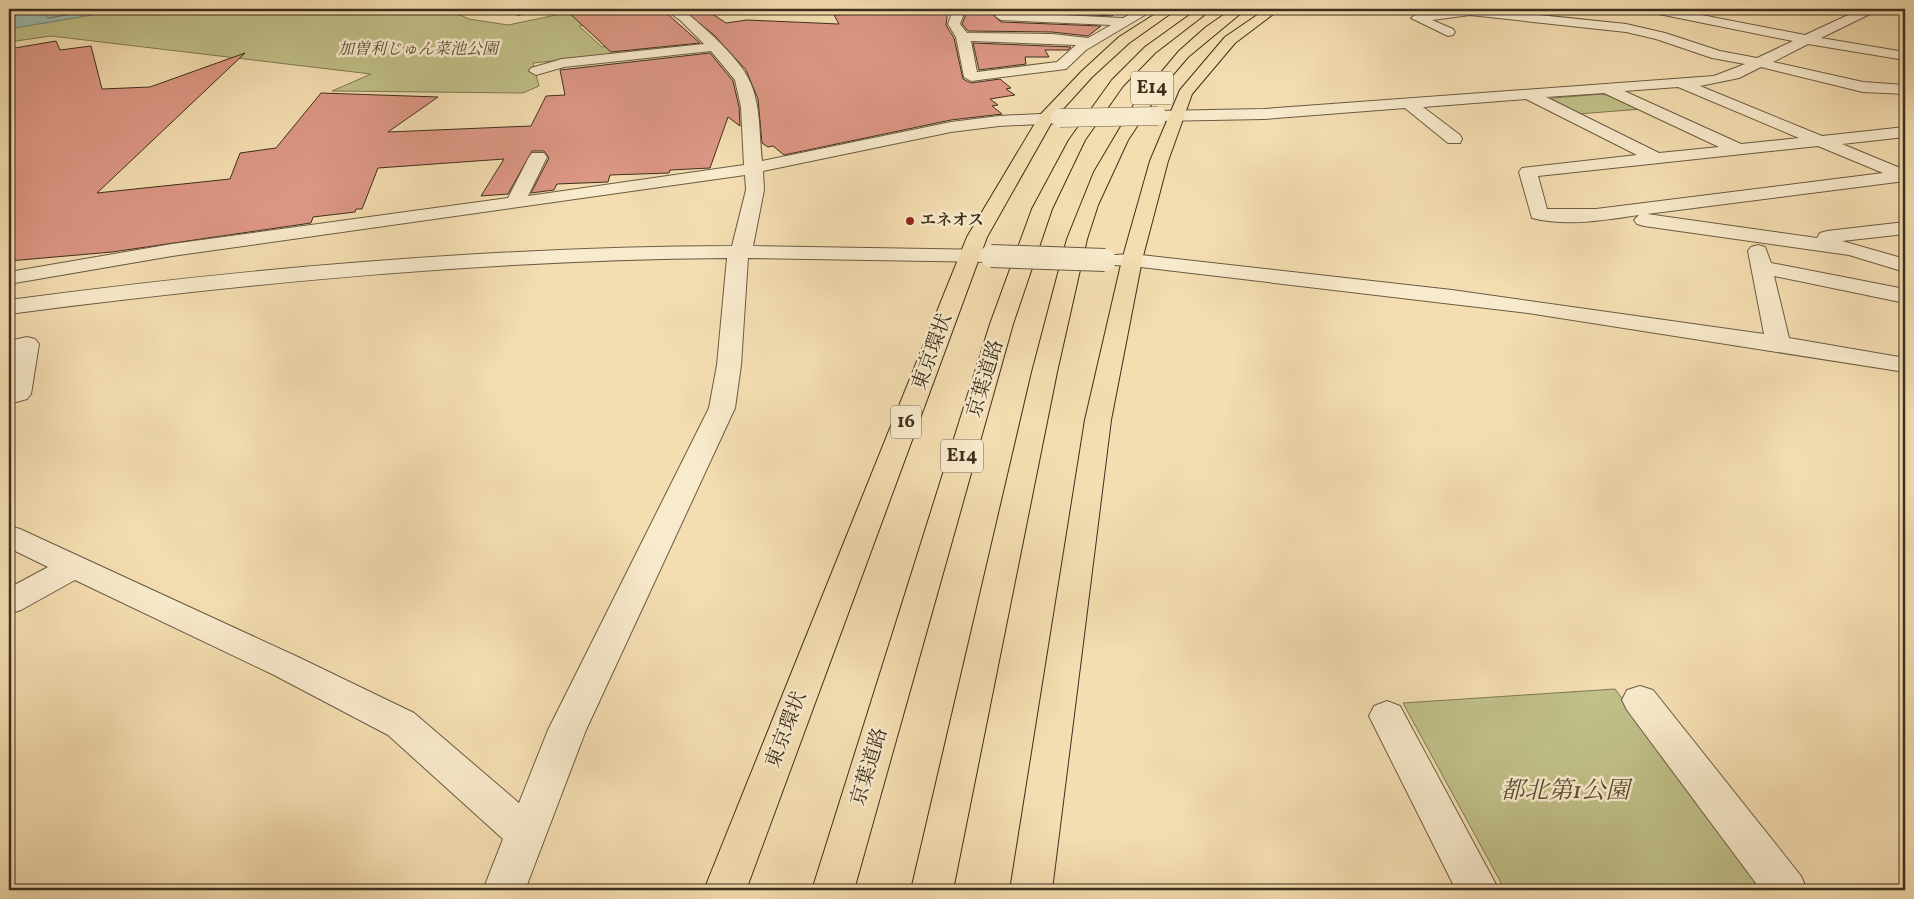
<svg xmlns="http://www.w3.org/2000/svg" width="1914" height="899" font-family="Vollkorn,'Noto Serif JP',serif">
<rect width="100%" height="100%" fill="#f4deb1"/>
<filter id="stains"><feTurbulence type="fractalNoise" baseFrequency=".004" numOctaves="4"/><feColorMatrix values="0 0 0 0 .2 0 0 0 0 .09 0 0 0 0 .02 0 0 0 .5 -.17"/></filter>
<radialGradient id="worn" r=".72"><stop offset=".6" stop-color="#630" stop-opacity="0"/><stop offset="1" stop-color="#630" stop-opacity=".3"/></radialGradient>
<g fill="#c0c088" stroke="#7e7852">
<polygon points="29,9 447,9 469,19 508,25 585,9 653,9 659,12 579,26 602,47 690,35 697,46 533,63 539,86 523,93 332,91 371,74 51,36 9,42 9,11"/>
<polygon points="1602,94 1618,98 1642,109 1578,114 1549,100 1553,98"/>
<polygon points="1615,689 1764,890 1505,890 1403,703"/>
</g>
<polygon fill="#9cbcae" stroke="#768474" points="65,9 128,9 9,29 9,15"/>
<g fill="none" stroke-linecap="round" stroke-linejoin="round">
<polyline stroke="#6c7666" stroke-width="1" points="47,9 46,16 48,18 103,9"/>
</g>
<g fill="#dd9785" stroke="#3d2f1d">
<polygon points="565,9 662,9 700,43 611,52"/>
<polygon points="682,9 705,9 726,23 747,20 839,24 834,15 948,9 946,25 954,38 963,79 971,83 1000,79 1011,88 1006,89 1015,95 990,99 998,105 992,106 1002,114 951,120 784,155 773,146 768,147 762,143 758,99 746,70 714,35"/>
<polygon points="964,9 1119,9 1112,16 1001,10 993,15 1001,22 1101,26 1088,36 1052,32 968,31 962,24 965,17"/>
<polygon points="56,41 60,50 91,46 102,89 150,87 245,53 97,193 230,179 240,153 276,148 321,93 438,97 388,132 531,126 546,96 565,95 560,70 710,53 733,81 739,107 740,126 728,117 710,168 670,170 669,173 610,175 608,182 557,184 554,190 531,193 549,158 544,151 532,151 508,194 481,196 504,159 378,168 362,209 356,209 355,212 313,217 311,223 112,252 9,261 9,49"/>
<polygon points="973,43 1071,47 1068,50 1045,50 1049,57 1025,57 1026,64 979,70"/>
</g>
<g fill="none" stroke-linecap="round" stroke-linejoin="round">
<g stroke="#6b5b42" stroke-width="2">
<g id="minor">
<polygon points="9,9 29,9 27,12 9,15"/>
<polygon points="508,9 533,9 531,12 518,15"/>
<path d="M664,9H679L688,14C707,30 739,58 749,80C761,104 759,135 762,161L951,122L999,116L1060,113L1068,118L1060,123L999,126L951,132L763,171L764,190L753,246L991,250L998,252L1001,256L998,260L991,262L748,258L741,365L735,408L586,730L525,890H483L503,839L388,735L274,675L75,580L21,610L9,614V588L48,567L9,548V526L20,529L298,657L414,713L519,803L548,730L709,408L717,365L727,258C487,260 247,283 9,314V300C248,268 491,247 732,246L746,190L745,175L172,256L9,284V272L172,244L508,198L529,157L532,153H544L547,157L528,196L744,165L741,107L735,80L711,51L564,67L536,75L529,71L531,68L562,59L704,44L680,20Z"/>
<path d="M950,9H962L963,16L960,24L967,33L1052,34L1088,38L1111,25L1001,20L995,16L1001,12L1123,18L1140,9H1155L1086,50L1066,69L971,81L964,77L956,37L948,24L951,16ZM971,41L1076,45L1057,62L977,72Z"/>
<path d="M1444,9H1482L1626,24L1665,33L1720,51L1757,58L1793,41L1654,13L1648,9H1671L1805,35L1861,9H1876L1874,12L1821,38L1905,52V60L1808,44L1773,62L1863,82L1905,85V94L1863,92L1761,67L1739,78L1700,86L1822,136L1905,127V137L1842,144L1905,170V181L1647,214L1817,238L1820,233L1827,231L1905,222V234L1842,241L1905,259V272L1849,255L1644,226L1637,224L1634,220L1639,215C1604,220 1567,227 1532,218L1519,172L1522,168L1637,155L1526,99L1423,107L1460,135L1462,139L1460,143H1448L1405,108L1264,119L1158,121L1150,116L1158,111L1264,109L1714,76L1745,64L1712,58L1656,39L1626,32L1470,15L1432,20L1453,29L1455,32L1453,35L1448,36L1411,18L1417,14L1445,11ZM1678,87L1799,138L1741,144L1624,91ZM1604,93L1719,147L1659,153L1546,97ZM1818,146L1883,173L1596,209H1547L1538,176Z"/>
<polygon points="1758,245 1765,247 1771,263 1905,289 1905,303 1774,276 1789,338 1905,358 1905,372 1528,313 1132,266 1098,264 1095,260 1098,256 1132,254 1452,290 1764,334 1748,251 1751,247"/>
<polygon points="27,337 35,339 39,344 31,394 27,399 9,404 9,376 13,354 9,355 9,341"/>
<polygon points="1640,686 1653,690 1801,876 1807,890 1761,890 1627,710 1622,700 1627,690"/>
<polygon points="1387,701 1400,706 1499,890 1456,890 1369,716 1374,706"/>
</g>
</g>
<g stroke="#3d2f1d" stroke-width="2">
<g id="highway">
<polygon points="1163,9 1177,9 1129,43 1092,77 1053,120 987,237 746,890 704,890 967,237 1040,115 1082,71 1119,37"/>
<polygon points="1198,9 1212,9 1155,53 1123,86 1085,140 1052,209 1013,324 854,890 812,890 990,324 1032,209 1069,140 1112,80 1145,47"/>
<polygon points="1232,9 1246,9 1188,57 1165,84 1128,140 1098,205 1087,239 1057,372 953,890 911,890 1032,372 1067,239 1094,172 1133,106 1179,51 1206,27"/>
<polygon points="1266,9 1280,9 1235,43 1192,94 1168,161 1142,260 1111,420 1052,890 1010,890 1085,420 1122,260 1150,161 1180,90 1225,37"/>
</g>
</g>
<use href="#minor" fill="#f8eacc" fill-rule="evenodd"/>
<use href="#highway" fill="#f4deb1" fill-rule="evenodd"/>
<g stroke="#6b5b42" stroke-width="19" stroke-linecap="butt">
<polyline id="minor-bridge-far1" points="1060,118 1158,116"/>
</g>
<g stroke="#6b5b42" stroke-width="24" stroke-linecap="butt">
<polyline id="minor-bridge" points="991,256 1105,260"/>
</g>
<use href="#minor-bridge-far1" stroke="#f8eacc" stroke-width="18"/>
<use href="#minor-bridge" stroke="#f8eacc" stroke-width="22"/>
</g>
<circle fill="#8f2418" stroke="#f8eacc" stroke-width="2" cx="910" cy="221" r="5"/>
<g text-anchor="middle" dominant-baseline="central" stroke-width="5" stroke-linejoin="round" paint-order="stroke">
<g font-size="16" font-style="italic" fill="#574c32" stroke="#f8eacc">
<text x="418" y="50">加曽利じゅん菜池公園</text>
</g>
<g font-size="16" font-weight="bold" fill="#3d2f1d" stroke="#f8eacc" text-anchor="start">
<text x="920" y="221">エネオス</text>
</g>
<g fill="#f8eacc" stroke="#756752" stroke-width="1">
<rect x="1131" y="71.5" width="42" height="33" rx="4"/>
<rect x="891" y="405.5" width="30" height="33" rx="4"/>
<rect x="941" y="439.5" width="42" height="33" rx="4"/>
</g>
<g font-size="19" font-weight="bold" fill="#3d2f1d">
<text x="1152" y="88">E14</text>
<text x="906" y="422">16</text>
<text x="962" y="456">E14</text>
</g>
<g font-size="20" fill="#3d2f1d" stroke="#f8eacc">
<text transform="translate(933 352) rotate(-70)">東京環状</text>
<text transform="translate(986 379) rotate(-73)">京葉道路</text>
<text transform="translate(787 730) rotate(-69)">東京環状</text>
<text transform="translate(870 767) rotate(-73)">京葉道路</text>
</g>
<g font-size="24" font-style="italic" fill="#574c32" stroke="#f8eacc">
<text x="1565" y="792">都北第1公園</text>
</g>
</g>
<rect width="1914" height="899" fill="none" stroke="#f4deb1" stroke-width="30"/>
<rect x="10" y="10" width="1894" height="879" fill="none" stroke="#3d2f1d" stroke-width="2.5"/>
<rect x="15" y="15" width="1884" height="869" fill="none" stroke="#3d2f1d"/>
<rect width="100%" height="100%" filter="url(#stains)"/>
<rect width="100%" height="100%" fill="url(#worn)"/>
</svg>
